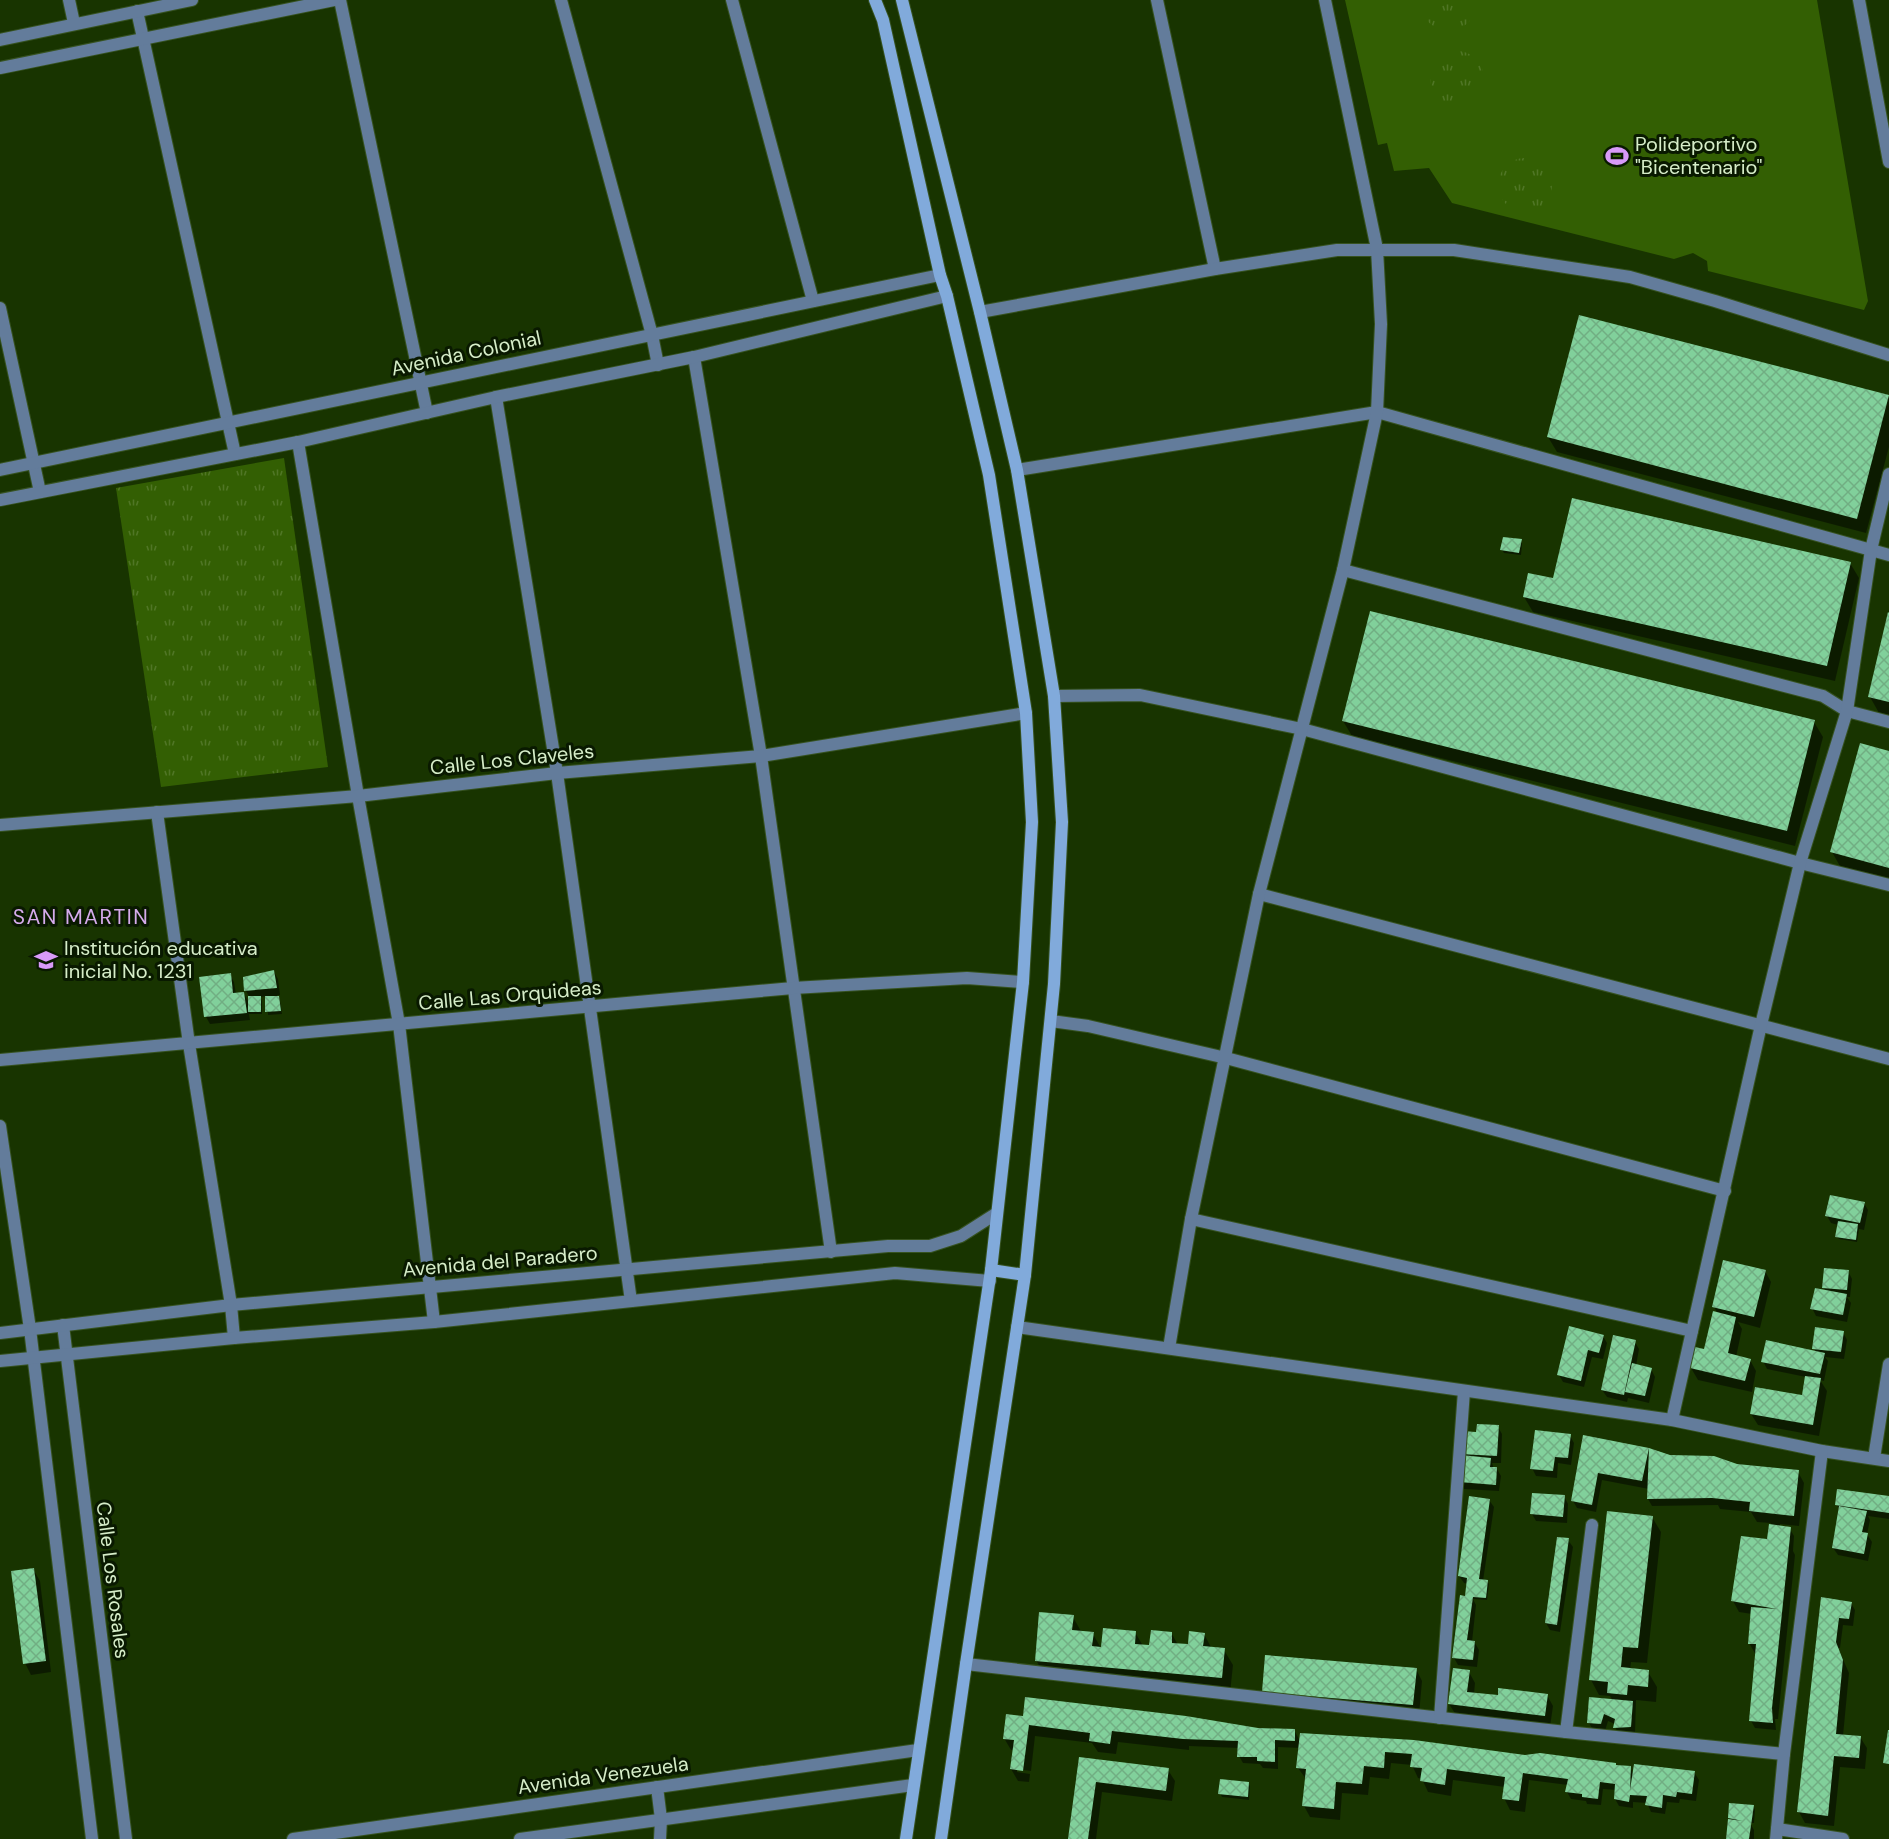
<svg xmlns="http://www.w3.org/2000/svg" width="1889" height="1839" font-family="'DM Sans',sans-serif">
<defs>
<pattern id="park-tufts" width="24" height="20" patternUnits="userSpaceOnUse" patternTransform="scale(1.5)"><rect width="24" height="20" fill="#335f03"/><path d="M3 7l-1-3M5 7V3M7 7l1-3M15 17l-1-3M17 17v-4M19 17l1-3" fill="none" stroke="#507626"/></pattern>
<pattern id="building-cross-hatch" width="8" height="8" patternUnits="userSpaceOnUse" patternTransform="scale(1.5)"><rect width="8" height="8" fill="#81d09b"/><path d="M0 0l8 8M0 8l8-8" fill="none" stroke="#71ae83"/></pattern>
</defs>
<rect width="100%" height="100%" fill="#183400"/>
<polygon fill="#335f03" points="1345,0 1817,0 1868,301 1864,310 1708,271 1707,261 1693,253 1674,259 1452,203 1429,168 1394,171 1387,143 1378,145"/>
<g fill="url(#park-tufts)">
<path d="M1420,0H1477C1475,41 1422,41 1420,0Z"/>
<circle cx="1457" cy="78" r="27"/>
<circle cx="1525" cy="185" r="27"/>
<polygon points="284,458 328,767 161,787 116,488"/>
</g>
<g fill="#0007">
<polygon points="1581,317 1889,397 1889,447 1866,533 1557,452 1548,437"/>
<polygon points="1521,541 1522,544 1521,555 1504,553 1502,550"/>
<polygon points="1850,563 1859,578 1835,681 1533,612 1524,597 1554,580"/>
<polygon points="1889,615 1889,715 1879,713 1870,697"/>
<polygon points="1343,721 1814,722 1823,737 1795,846 1352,736"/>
<polygon points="1889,753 1889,880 1841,868 1832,852"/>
<polygon points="274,972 278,979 280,995 277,995 280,1001 282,1014 268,1015 267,996 259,997 262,1001 262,1014 249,1014 250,1020 210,1024 206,1017 230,975 234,982 236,994 244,994 250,1005 250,998 246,991"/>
<polygon points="1864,1203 1868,1210 1864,1230 1859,1229 1857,1242 1839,1239 1837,1236 1838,1225 1831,1223 1827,1216"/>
<polygon points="1765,1271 1771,1282 1760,1328 1738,1322 1742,1329 1736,1357 1750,1360 1756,1371 1752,1392 1698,1380 1691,1368 1705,1351 1718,1314 1714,1307"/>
<polygon points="1848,1271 1852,1279 1850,1297 1847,1297 1851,1303 1847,1322 1816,1316 1812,1308 1826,1292 1824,1288"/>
<polygon points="1843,1332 1847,1340 1844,1359 1825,1357 1828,1361 1824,1381 1820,1380 1827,1391 1819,1436 1758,1425 1751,1414 1803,1397 1806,1377 1767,1369 1763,1361 1816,1353 1814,1348"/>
<polygon points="1603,1336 1607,1343 1603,1359 1592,1357 1584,1387 1563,1382 1559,1375"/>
<polygon points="1635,1342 1639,1349 1636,1366 1651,1369 1655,1377 1649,1403 1628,1398 1627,1402 1607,1397 1602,1390"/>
<polygon points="1498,1427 1502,1434 1501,1463 1492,1463 1494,1469 1497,1469 1501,1476 1499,1491 1464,1489 1460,1481 1463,1433 1478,1434"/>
<polygon points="1570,1436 1574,1443 1571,1465 1558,1463 1557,1478 1536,1476 1532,1468"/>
<polygon points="1584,1436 1649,1449 1670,1456 1798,1472 1804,1483 1799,1526 1780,1524 1780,1527 1790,1529 1794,1536 1793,1551 1795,1555 1778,1719 1775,1719 1776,1730 1755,1728 1751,1721 1756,1655 1749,1643 1752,1614 1739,1612 1733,1601 1768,1541 1771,1523 1757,1522 1751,1512 1720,1509 1718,1505 1652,1506 1648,1499 1649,1489 1602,1480 1596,1512 1577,1508 1573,1501"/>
<polygon points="1564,1496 1568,1504 1567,1523 1536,1521 1532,1514"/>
<polygon points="1889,1497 1889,1519 1868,1516 1870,1520 1867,1534 1872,1542 1868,1561 1838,1555 1833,1548 1840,1510 1837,1505"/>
<polygon points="1489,1500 1494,1507 1483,1581 1487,1581 1489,1584 1487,1600 1473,1599 1476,1605 1472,1642 1475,1643 1479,1650 1477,1667 1458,1665 1454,1658 1468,1584 1464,1583 1459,1576"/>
<polygon points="1652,1517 1661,1532 1647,1663 1631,1662 1630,1670 1648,1672 1657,1687 1656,1702 1636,1700 1635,1734 1619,1734 1615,1727 1615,1724 1608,1721 1605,1731 1593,1730 1589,1723 1613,1701 1610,1696 1599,1695 1591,1680"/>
<polygon points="1568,1540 1573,1547 1560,1632 1550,1630 1546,1623"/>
<polygon points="33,1569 40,1581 51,1672 31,1675 25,1663"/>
<polygon points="1822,1599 1851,1603 1855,1610 1853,1626 1843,1625 1840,1648 1838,1648 1849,1673 1843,1736 1860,1737 1867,1748 1865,1769 1840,1767 1834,1826 1805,1823 1799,1812"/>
<polygon points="1073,1617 1082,1633 1093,1634 1102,1650 1135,1632 1143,1646 1151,1647 1172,1634 1178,1645 1189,1646 1204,1634 1212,1649 1224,1650 1233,1665 1230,1693 1045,1676 1036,1660"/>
<polygon points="1416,1669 1422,1681 1419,1715 1263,1692"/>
<polygon points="1469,1672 1475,1683 1474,1694 1499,1697 1547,1695 1553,1706 1550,1727 1456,1715 1449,1704"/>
<polygon points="1007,1716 1294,1730 1300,1741 1525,1756 1630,1768 1634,1774 1694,1772 1699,1780 1696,1801 1680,1799 1679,1803 1667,1802 1665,1814 1651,1812 1647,1803 1633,1802 1633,1808 1619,1806 1615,1799 1616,1790 1603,1789 1601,1805 1587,1804 1586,1801 1571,1799 1567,1792 1568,1785 1529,1780 1525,1812 1510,1810 1504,1798 1505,1787 1453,1780 1451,1796 1428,1792 1422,1779 1418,1778 1412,1765 1391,1763 1389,1779 1370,1777 1368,1795 1342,1793 1340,1820 1310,1817 1304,1806 1306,1779 1298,1768 1300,1748 1278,1747 1278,1769 1263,1768 1260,1764 1243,1763 1239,1756 1239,1748 1189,1746 1189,1750 1118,1742 1116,1754 1098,1752 1092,1743 1035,1736 1031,1771 1017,1769 1017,1772 1030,1774 1029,1782 1018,1781 1011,1769 1014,1750 1011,1750 1004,1738"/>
<polygon points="1080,1759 1168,1770 1175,1781 1172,1801 1102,1792 1096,1839 1070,1839"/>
<polygon points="1248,1783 1250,1786 1249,1800 1222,1797 1220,1793"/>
<polygon points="1754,1807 1755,1810 1754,1823 1750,1823 1754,1830 1754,1839 1727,1839 1731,1821 1729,1818"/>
</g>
<g fill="url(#building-cross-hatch)">
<polygon points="1579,315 1889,395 1857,519 1547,437"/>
<polygon points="1572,498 1851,562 1827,666 1523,597 1528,573 1553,578"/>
<polygon points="1503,537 1522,539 1519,553 1500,550"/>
<polygon points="1370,611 1815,720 1787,831 1342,721"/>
<polygon points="1888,612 1889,613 1889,702 1868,697"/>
<polygon points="1860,743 1889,751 1889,868 1830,852"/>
<polygon points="274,970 277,988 244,991 243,977"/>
<polygon points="231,973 233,993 244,992 247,1013 204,1017 199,977"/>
<rect x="248" y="996" width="13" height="16"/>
<polygon points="265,996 279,996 281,1011 265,1012"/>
<polygon points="1830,1195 1865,1202 1860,1223 1825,1216"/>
<polygon points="1838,1221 1858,1224 1856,1240 1835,1237"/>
<polygon points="1723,1260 1766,1270 1754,1317 1712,1307"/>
<polygon points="1824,1268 1849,1270 1847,1290 1822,1288"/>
<polygon points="1815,1288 1847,1294 1843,1315 1810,1309"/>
<polygon points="1713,1311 1736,1317 1728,1353 1751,1359 1745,1381 1690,1368 1695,1347 1704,1349"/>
<polygon points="1569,1326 1604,1335 1599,1353 1588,1350 1581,1381 1557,1375"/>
<polygon points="1815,1327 1844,1331 1841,1352 1812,1349"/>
<polygon points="1613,1335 1636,1340 1624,1395 1601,1390"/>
<polygon points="1766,1340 1825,1353 1820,1374 1761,1362"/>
<polygon points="1632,1363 1652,1368 1645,1396 1625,1392"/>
<polygon points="1805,1376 1821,1378 1813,1425 1750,1414 1755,1387 1802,1395"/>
<polygon points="1477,1424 1499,1425 1497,1456 1460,1454 1462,1431 1476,1432"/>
<polygon points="1535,1430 1571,1434 1568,1458 1555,1457 1553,1471 1530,1469"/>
<polygon points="1583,1435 1649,1448 1642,1481 1598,1473 1592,1505 1571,1501"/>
<polygon points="1649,1448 1670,1455 1714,1456 1737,1464 1799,1470 1794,1516 1749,1511 1750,1502 1712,1498 1647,1499"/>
<polygon points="1461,1455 1491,1458 1490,1467 1497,1467 1496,1485 1459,1482"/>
<polygon points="1837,1489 1889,1496 1889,1513 1835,1505"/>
<polygon points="1532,1493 1565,1495 1563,1517 1530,1514"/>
<polygon points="1469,1496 1490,1499 1479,1579 1488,1580 1486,1598 1473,1597 1467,1640 1475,1641 1473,1660 1452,1658 1460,1595 1465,1596 1467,1578 1458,1576"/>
<polygon points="1839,1506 1867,1511 1862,1532 1868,1533 1864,1554 1832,1548"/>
<polygon points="1607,1511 1653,1516 1638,1648 1623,1647 1621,1667 1649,1670 1648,1687 1628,1685 1627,1695 1607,1693 1608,1682 1589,1680"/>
<polygon points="1769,1524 1791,1527 1772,1708 1773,1723 1749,1721 1756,1644 1748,1644 1751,1607 1777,1609 1731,1601 1741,1536 1767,1539"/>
<polygon points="1557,1537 1569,1538 1557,1625 1545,1623"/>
<polygon points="34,1568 46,1661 23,1664 11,1571"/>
<polygon points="1821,1597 1852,1602 1849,1619 1839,1618 1836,1642 1843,1660 1836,1734 1861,1736 1859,1758 1834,1756 1828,1816 1797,1812"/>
<polygon points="1039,1612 1074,1615 1072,1630 1094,1632 1092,1646 1101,1647 1103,1628 1136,1631 1135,1644 1149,1645 1151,1630 1172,1632 1172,1643 1188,1644 1189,1631 1205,1633 1203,1646 1225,1648 1222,1678 1035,1661"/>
<polygon points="1265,1655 1417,1668 1413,1705 1262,1692"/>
<polygon points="1453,1668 1470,1670 1467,1692 1498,1695 1498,1688 1548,1694 1545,1716 1448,1704"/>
<polygon points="1025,1697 1186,1716 1258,1728 1295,1729 1295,1741 1275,1740 1275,1762 1257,1761 1257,1757 1237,1757 1238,1741 1183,1739 1112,1731 1110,1744 1089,1741 1090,1733 1029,1725 1023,1771 1010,1769 1014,1740 1003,1739 1006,1714 1023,1716"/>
<polygon points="1589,1697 1633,1701 1631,1727 1613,1728 1615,1719 1604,1714 1601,1724 1587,1723"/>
<polygon points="1888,1730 1889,1730 1889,1764 1883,1763"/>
<polygon points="1300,1733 1414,1740 1525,1755 1540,1753 1616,1763 1616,1765 1631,1766 1630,1790 1634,1764 1695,1771 1692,1794 1677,1792 1676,1797 1663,1795 1662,1808 1645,1805 1647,1796 1630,1795 1629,1802 1614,1799 1615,1784 1600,1782 1598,1799 1582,1797 1582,1794 1565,1792 1568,1779 1523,1773 1519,1801 1502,1799 1505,1777 1447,1769 1445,1785 1420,1781 1422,1768 1410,1767 1412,1754 1385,1752 1384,1768 1364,1766 1362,1784 1336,1782 1334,1809 1302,1806 1306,1769 1296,1768"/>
<polygon points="1079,1757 1169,1768 1166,1791 1096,1782 1088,1839 1068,1839"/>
<polygon points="1220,1779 1249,1782 1248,1797 1218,1794"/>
<polygon points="1729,1803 1754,1805 1749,1839 1726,1839 1728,1819 1743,1821 1728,1818"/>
</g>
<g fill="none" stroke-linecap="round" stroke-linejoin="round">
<g stroke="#365220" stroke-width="14">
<g id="minor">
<polyline points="69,0 74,23"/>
<polyline points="340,0 427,413"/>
<polyline points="561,0 652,335 658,365"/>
<polyline points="732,0 813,301"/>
<polyline points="1157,0 1215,269"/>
<polyline points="1859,0 1889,162"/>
<polyline points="137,11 235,454"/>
<polyline points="0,308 40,492"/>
<polyline points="980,312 1215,269 1337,250 1454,250 1630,277 1715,301 1889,355"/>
<polyline points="694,357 761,756 831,1252"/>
<polyline points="496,397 557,773 631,1301"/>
<polyline points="298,442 358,796 399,1024 434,1322"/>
<polyline points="1017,470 1377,412 1889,555"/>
<polyline points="1343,570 1823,696 1847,711 1889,722"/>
<polyline points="1054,696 1140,695 1302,729 1800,863 1889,885"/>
<polyline points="157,812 189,1044 231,1305 234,1338"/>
<polyline points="0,825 358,796 557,773 761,756 1026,713"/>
<polyline points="1259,894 1889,1059"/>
<polyline points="1051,1021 1088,1026 1226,1058 1725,1191"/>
<polyline points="0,1060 793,988 967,978 1023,982"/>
<polyline points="0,1126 30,1329"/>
<polyline points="1191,1219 1692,1331"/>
<polyline points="1017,1327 1672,1420 1822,1451 1889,1461"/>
<polyline points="1169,1348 1191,1219 1259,894 1343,570 1377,412 1381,324 1377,249 1325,0"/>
<polyline points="1672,1420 1761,1025 1800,863 1847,711 1871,550 1889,474"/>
<polyline points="1874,1458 1889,1364"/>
<polyline points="966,1664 1566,1732 1784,1754"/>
<polyline points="1440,1718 1464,1391"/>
<polyline points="1566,1732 1592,1525"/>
<polyline points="657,1787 661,1819 660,1839"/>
<polyline points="1777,1829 1843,1839"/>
<polyline points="1776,1839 1784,1754 1822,1451"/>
</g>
</g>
<g stroke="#365220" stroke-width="14">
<g id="tertiary">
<polyline points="0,40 192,0"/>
<polyline points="0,68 334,0"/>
<polyline points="0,470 940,275"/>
<polyline points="0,500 298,442 496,397 694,357 947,296"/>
<polyline points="63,1325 126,1839"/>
<polyline points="30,1329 92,1839"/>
<polyline points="0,1333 231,1305 888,1246 930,1246 961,1236 997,1213"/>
<polyline points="0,1361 234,1338 434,1322 895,1273 990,1281"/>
<polyline points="293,1839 918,1750"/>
<polyline points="520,1839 913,1785"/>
</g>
</g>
<g stroke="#365220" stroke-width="14">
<g id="secondary">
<polyline points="875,0 883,20 940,275 947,296 989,475 1026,713 1032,822 1023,982 991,1270 906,1839"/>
<polyline points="902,0 980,312 1017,470 1054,696 1062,822 1054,984 1025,1275 966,1664 941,1839"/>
<polyline points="991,1270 1025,1275"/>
</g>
</g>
<use href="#minor" stroke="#637c9b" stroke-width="12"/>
<use href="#tertiary" stroke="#637c9b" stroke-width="12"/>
<use href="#secondary" stroke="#81aadb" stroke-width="12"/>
</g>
<defs>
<g id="stadium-bare" transform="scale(1.8)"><path d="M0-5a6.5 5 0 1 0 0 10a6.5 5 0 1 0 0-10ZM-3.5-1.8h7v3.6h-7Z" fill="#d89af8" stroke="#091900" stroke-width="2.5" paint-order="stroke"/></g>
<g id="school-bare" transform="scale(1.8)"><path d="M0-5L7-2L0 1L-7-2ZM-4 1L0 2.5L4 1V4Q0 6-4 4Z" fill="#d89af8" stroke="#091900" stroke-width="2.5" paint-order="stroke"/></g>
</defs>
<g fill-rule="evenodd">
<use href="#stadium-bare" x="1617" y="156"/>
<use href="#school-bare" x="46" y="960"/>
</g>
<g text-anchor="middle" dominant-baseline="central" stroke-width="6" stroke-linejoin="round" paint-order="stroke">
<g font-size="20" fill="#d6edc8" stroke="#091900" text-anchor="start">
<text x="1635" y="144">Polideportivo<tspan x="1635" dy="23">"Bicentenario"</tspan></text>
<text x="64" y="948">Institución educativa<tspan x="64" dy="23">inicial No. 1231</tspan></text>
</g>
<g font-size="20" fill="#d6edc8" stroke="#091900">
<text transform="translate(466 353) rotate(-12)">Avenida Colonial</text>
<text transform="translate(512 759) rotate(-6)">Calle Los Claveles</text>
<text transform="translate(510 995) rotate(-5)">Calle Las Orquideas</text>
<text transform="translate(500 1261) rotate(-5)">Avenida del Paradero</text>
<text transform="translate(113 1580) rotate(83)">Calle Los Rosales</text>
<text transform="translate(603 1775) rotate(-8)">Avenida Venezuela</text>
</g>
<g font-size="21" letter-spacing="1.5" fill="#d5abeb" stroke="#091900">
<text x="81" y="917">SAN MARTIN</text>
</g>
</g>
</svg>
